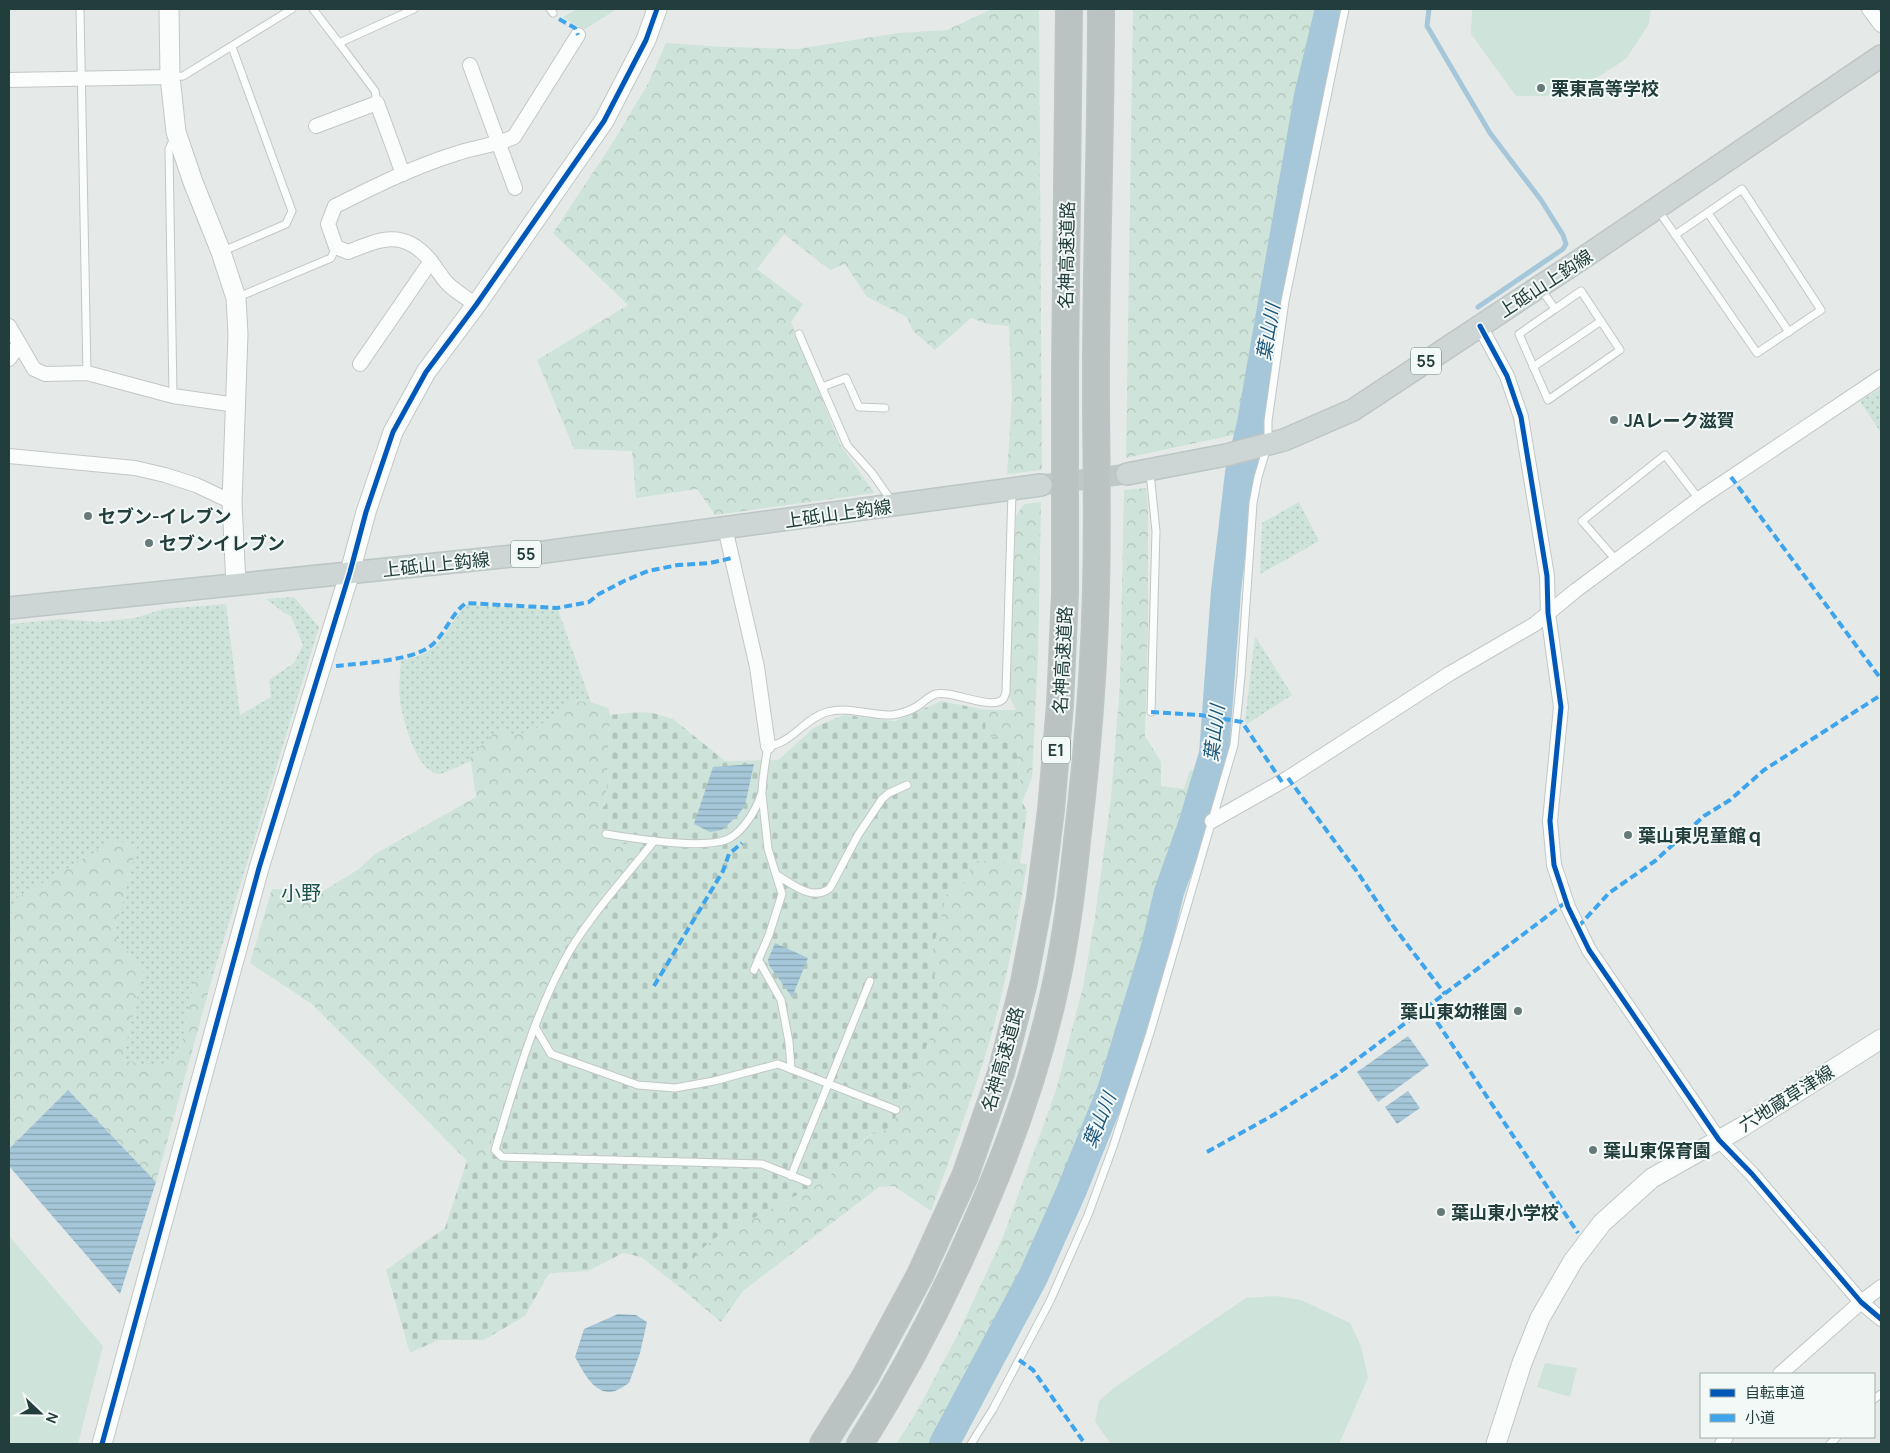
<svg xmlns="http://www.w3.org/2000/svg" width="1890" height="1453" font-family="Manrope,'Noto Sans JP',sans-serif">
<defs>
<pattern id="grass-dots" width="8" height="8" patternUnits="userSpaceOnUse" patternTransform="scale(1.25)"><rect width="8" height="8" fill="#cee3d9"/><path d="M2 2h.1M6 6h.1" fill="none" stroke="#b1c4bb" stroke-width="1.8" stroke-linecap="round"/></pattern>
<pattern id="forest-crowns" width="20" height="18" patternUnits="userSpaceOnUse" patternTransform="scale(1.25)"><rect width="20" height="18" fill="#cee3d9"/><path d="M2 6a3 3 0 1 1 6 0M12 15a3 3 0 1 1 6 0" fill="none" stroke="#b1c4bb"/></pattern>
<pattern id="cemetery-stones" width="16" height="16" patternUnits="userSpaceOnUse" patternTransform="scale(1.25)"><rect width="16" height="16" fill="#cee3d9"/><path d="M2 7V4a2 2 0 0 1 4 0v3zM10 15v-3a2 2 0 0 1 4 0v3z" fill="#b1c4bb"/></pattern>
<pattern id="water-rules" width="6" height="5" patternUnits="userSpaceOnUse" patternTransform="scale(1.25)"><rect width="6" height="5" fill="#a5c7d9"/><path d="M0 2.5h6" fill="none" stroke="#86a3b1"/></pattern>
</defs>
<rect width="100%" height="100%" fill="#e5eae9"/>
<g fill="url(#grass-dots)">
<polygon points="1881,388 1881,433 1860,401"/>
<polygon points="1299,502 1319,541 1260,574 1262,523"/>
<polygon points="294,597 319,627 213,975 195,979 183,1038 173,1062 151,1066 122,1060 144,969 114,936 137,846 9,921 9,624 60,619 99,622 135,618 163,609 226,604 240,715 271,697 269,680 294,663 303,645 291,616 286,614 266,599"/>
<path d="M466,605L558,610L591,702L571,701L532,732L513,734L470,756L471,761L441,774C418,775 405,726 401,707C398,692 400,675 401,660C443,654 441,633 466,605Z"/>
<polygon points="1255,636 1292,695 1247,724 1245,721"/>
</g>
<g fill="url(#forest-crowns)">
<polygon points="992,9 1039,9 1042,470 1007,474 1012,398 1009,326 987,324 971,318 935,350 913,331 907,317 867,297 845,264 830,270 784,234 757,269 803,304 791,322 840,444 874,493 715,515 697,489 636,498 632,451 574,449 537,360 628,305 553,233 613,142 648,84 666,43 725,47 797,49 898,33 947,30"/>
<polygon points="1133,9 1320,9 1298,88 1242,433 1126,458"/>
<polygon points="1146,488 1148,509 1148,626 1145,736 1161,762 1161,786 1184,789 1190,770 1203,772 1182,837 1164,882 1150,949 1092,1125 1043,1239 1007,1312 934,1444 896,1444 916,1413 957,1336 1003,1237 1056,1090 1083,987 1095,917 1111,798 1120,683 1124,490"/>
<polygon points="1041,502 1038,655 1032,778 1022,802 1018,758 985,735 986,710 1016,710 1009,696 1016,516 1024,504"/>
<polygon points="571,701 591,702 608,708 610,715 606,804 599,812 646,846 526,1036 486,1158 467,1161 312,1004 250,963 272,889 323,891 359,869 375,854 476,797 470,756 499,729 513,734 532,732"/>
<polygon points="115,840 137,846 114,936 144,969 122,1060 151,1066 173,1062 183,1038 195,978 213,975 156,1182 68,1090 9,1149 9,921 17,898"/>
<path d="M970,860L1027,864C1017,926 1005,989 987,1050C970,1104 950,1158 931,1211L894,1186L879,1187L743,1291L721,1322L677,1285C688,1265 696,1252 715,1238L826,1180L846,1157L869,1136L891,1127L942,1008L930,961L946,894L969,880Z"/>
</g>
<path fill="url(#cemetery-stones)" d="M941,701L986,710L985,735L1000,739L1014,747L1018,758L1022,802L1027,811L1020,864L970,860L969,880L946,895L930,961L943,1008L891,1127L868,1136L846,1157L826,1180L715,1238C696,1252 688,1265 677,1285L641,1257L623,1253L588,1271L550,1273L545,1280L525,1316L484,1340H438L410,1353L386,1270L445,1228L467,1161L486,1158L526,1036L566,946L646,846L598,841L599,812L606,804L610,715L637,712L653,713L673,719L725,761L778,760L815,727L844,715L895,721Z"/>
<g fill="#cee3d9">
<polygon points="578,9 617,9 582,31 578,27 563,17"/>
<polygon points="1472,9 1651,9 1649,24 1626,59 1579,89 1547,96 1516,96 1471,34"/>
<polygon points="9,1236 103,1346 78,1444 9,1444"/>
<polygon points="1276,1296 1301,1300 1350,1323 1361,1346 1368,1378 1339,1444 1111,1444 1095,1422 1099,1401 1115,1387 1246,1298"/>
<polygon points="1545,1363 1577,1368 1570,1397 1537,1387"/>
</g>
<g fill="url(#water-rules)">
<polygon points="754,764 745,805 738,815 722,830 710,832 694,824 713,767"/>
<polygon points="775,943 808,958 792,997 769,965 768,960"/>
<polygon points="1408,1036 1429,1065 1378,1102 1357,1072"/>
<polygon points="68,1090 156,1182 120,1294 9,1166 9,1149"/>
<polygon points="1408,1091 1420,1108 1397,1124 1385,1107"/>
<path d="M618,1314L636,1315L647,1322L640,1353L629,1383C624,1386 620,1389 615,1391C595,1397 583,1371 575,1357L584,1329Z"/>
</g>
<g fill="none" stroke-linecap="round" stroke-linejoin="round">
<polyline stroke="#a5c7d9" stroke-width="5" points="1429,9 1427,26 1464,89 1490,133 1541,200 1563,235 1566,244 1563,249 1478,307"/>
<polyline stroke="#a5c7d9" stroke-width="30" points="944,1444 1033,1277 1071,1192 1112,1091 1156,947 1169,892 1193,825 1214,754 1226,591 1240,473 1252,423 1309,96 1330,9"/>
<polyline stroke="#bec8c6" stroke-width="21" stroke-dasharray="21 11" stroke-linecap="butt" points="1041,485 1127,474"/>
<g stroke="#c2c7c6" stroke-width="9">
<g id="lane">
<polyline points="80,9 87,373"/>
<polyline points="313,9 339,43 414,9"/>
<polyline points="550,9 553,13"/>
<polyline points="339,43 375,91 377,103"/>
<polyline points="170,77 183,76 292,9"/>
<polyline points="1658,210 1757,353 1821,310 1742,189 1675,235"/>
<polyline points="1708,213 1789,332"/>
<polyline points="221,252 286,224 292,211 232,47"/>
<polyline points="1541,289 1555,309 1581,291 1620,350 1548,400 1519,334 1555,309"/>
<polyline points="236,298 331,258 336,247"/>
<polyline points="799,334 847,445 872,473 893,503"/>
<polyline points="1533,367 1601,321"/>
<polyline points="822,387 846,378 859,407 885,408"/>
<polyline points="173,396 169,149 174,138"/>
<polyline points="1150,473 1156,531 1151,712"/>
<polyline points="1616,560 1582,521 1665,455 1699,499"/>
<path d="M606,834C632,838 708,851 730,838C744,830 756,810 761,795C763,791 762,785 763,780C764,769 766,758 768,746C791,744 805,718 827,712C851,706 869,716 892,715C902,714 915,709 923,702C927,699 931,695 936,694C952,690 993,711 1003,699C1005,697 1005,694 1006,692L1012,492"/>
<path d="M654,841C625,878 584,922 563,963C532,1022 514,1087 495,1150L502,1157L762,1164L808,1182"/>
<path d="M777,875C792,884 813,902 830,888L858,835L882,799L889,793L907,785"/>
<polyline points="759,961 781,1000 789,1042 791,1069"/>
<polyline points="754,970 769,935 782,894 768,849 762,794"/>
<polyline points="535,1027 551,1054 638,1085 675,1088 714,1081 778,1064 896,1110"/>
<polyline points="791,1176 870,981"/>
<polyline points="1874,1399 1881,1394"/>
<polyline points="971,1444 993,1409 1050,1301 1088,1215 1113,1147 1150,1033 1234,745 1241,676 1253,503 1258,477 1268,444 1268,421 1285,301 1345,9"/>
<polyline points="1830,1444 1837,1437"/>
</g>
</g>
<g stroke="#c2c7c6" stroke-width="16">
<g id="street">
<polyline points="1869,9 1881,25"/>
<polyline points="470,65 515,188"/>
<polyline points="9,80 170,77"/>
<polyline points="316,126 377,103 403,174"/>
<path d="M476,305C467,298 456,292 448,284C441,277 436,267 429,259C403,229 380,239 348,252L336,247L328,224L335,206C374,187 413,167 455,154C474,147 494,146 514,137L578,35"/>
<polyline points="9,326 34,369 45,374 87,373 173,396 236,405"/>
<polyline points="1480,326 1507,376 1521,417 1547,576 1548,613 1561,707 1550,821 1554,865 1568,907 1589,950 1719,1140 1752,1174 1861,1302 1881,1319"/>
<polyline points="9,359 19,344"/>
<polyline points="360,364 431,261"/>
<polyline points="9,456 135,468 165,475 196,485 232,502"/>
<polyline points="725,528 757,667 768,746"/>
<polyline points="1212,821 1288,778 1449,674 1535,624 1575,591 1699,499 1881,377"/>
<polyline points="1780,1374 1861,1302 1881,1287"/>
<polyline points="1722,1444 1726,1437"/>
</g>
</g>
<g stroke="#c0c8c6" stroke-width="21">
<g id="secondary">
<polyline points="169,9 170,77 176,132 193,182 221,252 236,298 238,334 232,502 236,585"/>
<polyline points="102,1444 259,868 350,572 366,512 393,432 426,372 476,305 604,121 646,40 657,9"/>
<polyline points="1496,1444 1522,1363 1540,1318 1573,1261 1602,1223 1652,1178 1742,1127 1881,1039"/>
</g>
</g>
<g stroke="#bdc6c5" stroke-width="24">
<g id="primary">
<polyline points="1127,474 1226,455 1284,440 1353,410 1586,256 1881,56"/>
<polyline points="9,608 522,555 1041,485"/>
</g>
</g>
<g stroke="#bdc6c5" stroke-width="28">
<g id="highway">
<polyline points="823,1444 865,1377 920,1275 965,1176 1001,1073 1024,982 1040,897 1051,810 1060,704 1065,593 1065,372 1069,9"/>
<path d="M860,1444C901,1379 937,1311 968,1241C1005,1160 1036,1076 1055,988C1066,940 1072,890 1077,841C1087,758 1094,673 1096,589C1098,520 1096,450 1096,381C1096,257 1101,133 1101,9"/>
</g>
</g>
<use href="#lane" stroke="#fbfcfc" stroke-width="7"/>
<use href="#street" stroke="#fbfcfc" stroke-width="14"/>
<use href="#secondary" stroke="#fbfcfc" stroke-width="19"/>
<use href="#primary" stroke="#ced6d5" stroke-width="21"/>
<use href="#highway" stroke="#bac2c2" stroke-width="25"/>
<g stroke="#3ea4ec" stroke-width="4" stroke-dasharray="8 4" stroke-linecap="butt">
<polyline points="559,19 575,28 578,35"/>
<polyline points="1731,477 1881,679"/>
<path d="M336,666C361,663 419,661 435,642C447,630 452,613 466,603L557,608L589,602L599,594L624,581L648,571L678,565L710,563L732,558"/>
<polyline points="1151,712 1200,715 1242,722 1282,782"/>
<polyline points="1288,778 1358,873 1393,926 1445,994"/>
<polyline points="1566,902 1427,1007 1578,1233"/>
<polyline points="1578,927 1609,893 1655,861 1704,816 1730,800 1764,770 1881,695"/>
<polyline points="654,986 723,871 729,854 742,843"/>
<polyline points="1207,1152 1277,1113 1336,1075 1427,1007"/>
<polyline points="1019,1360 1033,1370 1085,1444"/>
</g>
<g stroke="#f3f9f7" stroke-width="8">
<g id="cycleway">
<polyline points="1480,326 1507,376 1521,417 1547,576 1548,613 1561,707 1550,821 1554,865 1568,907 1589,950 1719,1140 1752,1174 1861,1302 1881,1319"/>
<polyline points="102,1444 259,868 350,572 366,512 393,432 426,372 476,305 604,121 646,40 657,9"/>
</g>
</g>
<use href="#cycleway" stroke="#0057b8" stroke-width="5"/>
</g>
<g fill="#667a79" stroke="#f3f9f7" stroke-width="2">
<circle cx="1541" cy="88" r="5"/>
<circle cx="1614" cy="420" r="5"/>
<circle cx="88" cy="516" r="5"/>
<circle cx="149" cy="543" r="5"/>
<circle cx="1628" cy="835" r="5"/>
<circle cx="1518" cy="1011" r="5"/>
<circle cx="1593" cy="1150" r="5"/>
<circle cx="1441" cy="1212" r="5"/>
</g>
<g text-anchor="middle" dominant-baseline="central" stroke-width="4" stroke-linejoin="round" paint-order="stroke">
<g fill="#f3f9f7" stroke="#617674" stroke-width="1">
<rect x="1411" y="347.5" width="30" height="27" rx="4"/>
<rect x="511" y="540.5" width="30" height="27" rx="4"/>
<rect x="1042" y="736.5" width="28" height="27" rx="4"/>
</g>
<g font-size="16" font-weight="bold" fill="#223e3c">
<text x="1426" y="361">55</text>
<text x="526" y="554">55</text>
<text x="1056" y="750">E1</text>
</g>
<g font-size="18" font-weight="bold" fill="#223e3c" stroke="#f3f9f7" text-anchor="start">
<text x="1551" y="88">栗東高等学校</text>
<text x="1624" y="420">JAレーク滋賀</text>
<text x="98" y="516">セブン-イレブン</text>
<text x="159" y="543">セブンイレブン</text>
<text x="1638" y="835">葉山東児童館ｑ</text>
<text x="1508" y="1011" text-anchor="end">葉山東幼稚園</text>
<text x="1603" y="1150">葉山東保育園</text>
<text x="1451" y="1212">葉山東小学校</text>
</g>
<g font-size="18" fill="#223e3c" stroke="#f3f9f7">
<text transform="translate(1066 255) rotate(-89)">名神高速道路</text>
<text transform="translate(1545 283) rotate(-33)">上砥山上鈎線</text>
<text transform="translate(838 513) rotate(-8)">上砥山上鈎線</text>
<text transform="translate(436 564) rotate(-6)">上砥山上鈎線</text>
<text transform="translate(1062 660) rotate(-87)">名神高速道路</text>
<text transform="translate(1002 1059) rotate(-74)">名神高速道路</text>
<text transform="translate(1786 1098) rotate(-32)">六地蔵草津線</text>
</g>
<g font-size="19" font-style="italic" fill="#1c577a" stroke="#f3f9f7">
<text transform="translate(1268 332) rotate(-80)">葉山川</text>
<text transform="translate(1214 733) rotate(-83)">葉山川</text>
<text transform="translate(1099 1120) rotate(-68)">葉山川</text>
</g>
<g font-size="20" fill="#1e504e" stroke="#f3f9f7">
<text x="301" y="892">小野</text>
</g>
</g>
<rect width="1890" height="1453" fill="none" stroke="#223e3c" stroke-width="20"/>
<rect x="1700" y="1373" width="175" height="65" fill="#f3f9f7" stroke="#9faeac"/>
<rect x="1710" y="1389" width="25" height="8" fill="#0057b8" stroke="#9faeac"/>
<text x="1745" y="1398" font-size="15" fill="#223e3c">自転車道</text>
<rect x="1710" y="1414" width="25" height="8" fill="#3ea4ec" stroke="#9faeac"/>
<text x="1745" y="1423" font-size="15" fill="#223e3c">小道</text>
<g transform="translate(40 1413) rotate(112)" stroke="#f3f9f7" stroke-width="4" paint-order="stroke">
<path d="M0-4L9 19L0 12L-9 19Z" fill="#223e3c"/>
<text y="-8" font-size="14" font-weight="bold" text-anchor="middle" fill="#223e3c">N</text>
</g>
</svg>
